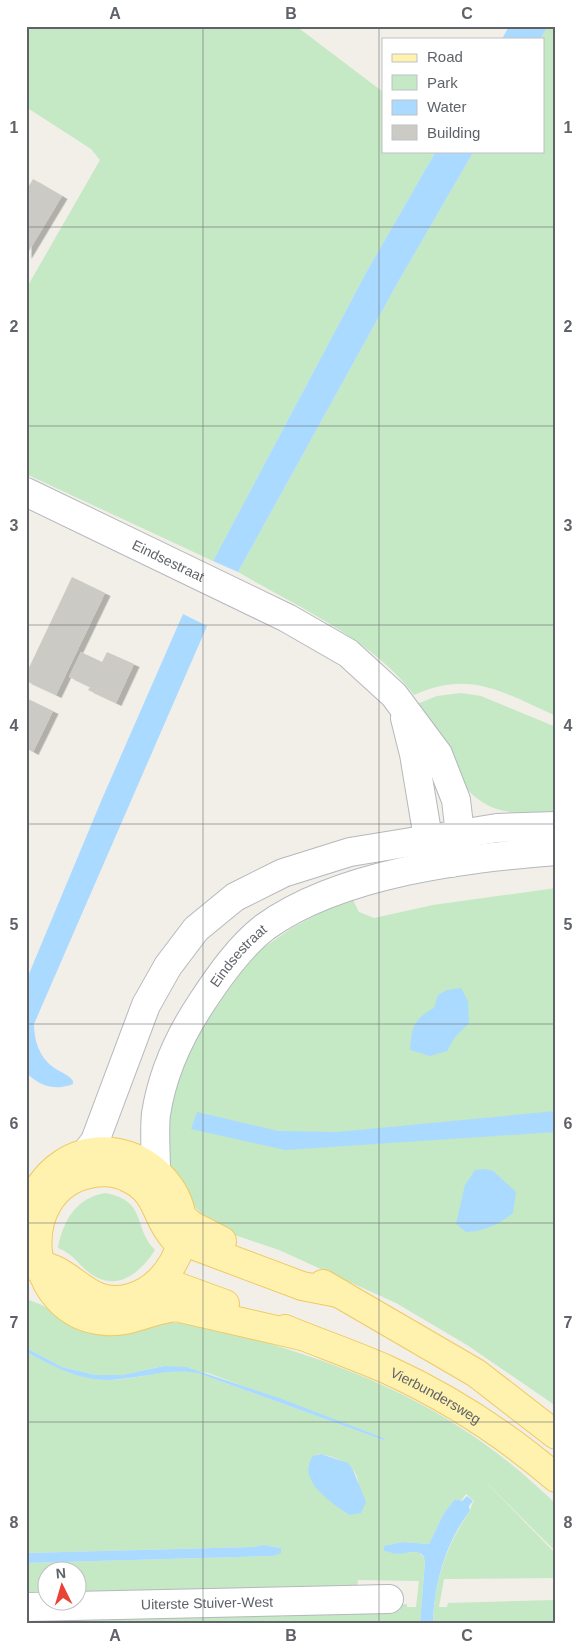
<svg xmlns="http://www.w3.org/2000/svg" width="582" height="1649" font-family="Arial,sans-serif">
<defs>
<filter id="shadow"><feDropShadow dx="5.5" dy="3" stdDeviation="0" flood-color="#0004"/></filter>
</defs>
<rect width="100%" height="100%" fill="#f1efe8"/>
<g fill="#c5e8c5" fill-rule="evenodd">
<polygon points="26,26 296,26 383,92 383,151 436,151 367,271 213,561 26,474 26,289 100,160 91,149 26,107"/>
<path d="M548,26H556V716C504,693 470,669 414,695C374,640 296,606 238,572L397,284L474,151H543V39H540Z"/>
<path d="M461,693L481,696L556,727V812C520,814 493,817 467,789L417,704L437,696Z"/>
<polygon points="556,888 556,1406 467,1345 396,1303 279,1250 217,1229 190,1202 170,1166 166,1132 172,1091 194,1038 236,974 263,948 292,928 323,911 353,900 359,912 374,918 433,905"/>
<path d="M106,1193C148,1202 132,1226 155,1250C140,1273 118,1292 91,1274C78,1265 74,1254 58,1248C63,1220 77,1197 106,1193Z"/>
<path d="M26,1299C54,1307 73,1330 103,1333C128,1329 156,1321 182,1323C213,1325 247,1336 277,1346C388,1380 471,1422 556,1504V1552L475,1471L556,1554V1578L444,1579L439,1607H447L448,1603L556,1600V1623H433C434,1584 446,1545 468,1514C472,1509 470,1506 474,1501L466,1494L461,1501L455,1499L444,1513L429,1544L402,1542L389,1545L391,1553L419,1552L425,1559L420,1623H39L47,1615L280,1609V1616L283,1617V1609L407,1604V1607H416L419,1581L358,1580L357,1589L283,1590V1587L281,1586L280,1591L78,1596V1572H48L47,1591L26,1592V1563L273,1556L281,1548L264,1545L252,1547L26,1553V1352C55,1366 76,1380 110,1380C142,1380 163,1366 198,1373L383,1440L386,1439L208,1373L164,1366L122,1375H96L62,1367L26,1348ZM318,1454C336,1456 362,1466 358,1489C356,1497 352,1507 349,1515C334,1504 303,1483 309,1462Z"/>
</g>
<g fill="#aadaff">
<polygon points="509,26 548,26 540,39 502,39"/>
<polygon points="436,151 474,151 397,284 238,572 213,561 367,271"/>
<path d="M183,614L207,626L34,1024C34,1040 39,1057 53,1067C61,1073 67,1073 73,1081V1084C56,1091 38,1086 26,1072V981L102,799Z"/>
<path d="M461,988L468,1001L469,1023L455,1037L447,1051L430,1056L410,1050C412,1027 413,1020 434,1008L438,995L447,990Z"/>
<polygon points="556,1111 556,1132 285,1150 191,1129 197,1112 278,1131 337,1132"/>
<path d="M485,1169L493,1171L516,1192L513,1213C497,1225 485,1231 466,1232L456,1224L465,1185L475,1170Z"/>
<path d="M26,1348L62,1367L96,1375H122L164,1366L186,1367L279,1398L386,1439L383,1440L198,1373C170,1368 149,1376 121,1379C83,1384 58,1368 26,1352Z"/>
<path d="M321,1454L348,1463L353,1470L366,1502L361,1513L349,1515C332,1503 295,1479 313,1456Z"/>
<path d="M467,1496L473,1501L469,1506L470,1511C446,1541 434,1584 433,1623H420L425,1561C422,1544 403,1557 392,1553C389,1552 387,1551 384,1551V1546L402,1542L429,1544L444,1513L455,1499L462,1501Z"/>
<polygon points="264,1545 281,1548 281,1553 273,1556 26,1563 26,1553 252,1547"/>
</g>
<g fill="#cccac5" filter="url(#shadow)">
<polygon points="33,179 62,196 26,256 26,191"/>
<polygon points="72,577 105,593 56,695 26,681 26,674"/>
<polygon points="81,652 102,662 107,652 134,664 116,703 88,690 90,687 69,677"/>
<polygon points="26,698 53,711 33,752 26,748"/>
</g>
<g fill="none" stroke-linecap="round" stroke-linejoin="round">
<g stroke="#b5b8bc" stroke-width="30">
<g id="minor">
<path id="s1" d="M26,492L287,618L348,653L394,695L438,754L456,800L460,834L451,863"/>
<polyline points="405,718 414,754 428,838 439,851"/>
<polyline points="86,1153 95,1141 146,1005 168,966 196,929 235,897 283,873 350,852 497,828 556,826"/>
<path id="s2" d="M156,1171C156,1152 154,1132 156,1114C162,1075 180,1035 202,1002C219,976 240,946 265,927C340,873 465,858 556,851"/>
<path id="s3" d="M26,1607L389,1599"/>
</g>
</g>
<g stroke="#f2c960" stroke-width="30">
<g id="major">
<path d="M26,1203C39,1190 46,1174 62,1164C131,1119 219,1204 167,1272C158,1284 145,1294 130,1298C81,1311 72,1259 26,1266"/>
<polyline points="181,1216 191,1225 222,1241"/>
<polyline points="323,1284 476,1373 556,1435"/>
<polyline points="151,1288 173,1285 225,1304"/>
<path id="s4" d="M285,1329C319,1343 354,1355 388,1370C449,1398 505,1434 556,1478"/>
<path d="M302,1336L176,1307C152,1309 131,1323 106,1321C22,1315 14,1189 89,1174C103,1171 118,1172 130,1179C159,1193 155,1218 174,1238L302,1286L338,1293"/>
</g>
</g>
<use href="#minor" stroke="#fff" stroke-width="28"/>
<use href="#major" stroke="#fff2af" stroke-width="28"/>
</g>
<path fill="none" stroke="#5f6368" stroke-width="1" stroke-opacity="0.55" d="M203,26V1623M379,26V1623M26,227H556M26,426H556M26,625H556M26,824H556M26,1024H556M26,1223H556M26,1422H556"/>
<g text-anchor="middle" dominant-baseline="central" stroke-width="5" stroke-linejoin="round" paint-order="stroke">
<g font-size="14" fill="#5f6368" stroke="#fff">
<text stroke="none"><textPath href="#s1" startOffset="158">Eindsestraat</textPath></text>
<text stroke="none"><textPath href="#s2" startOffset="238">Eindsestraat</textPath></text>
<text stroke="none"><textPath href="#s4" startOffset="165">Vierbundersweg</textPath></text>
<text stroke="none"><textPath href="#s3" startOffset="181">Uiterste Stuiver-West</textPath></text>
</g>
</g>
<rect width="582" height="1649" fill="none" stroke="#ffffff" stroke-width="55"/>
<rect x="382" y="38" width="162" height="115" fill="#ffffff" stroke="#bfc1c3"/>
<rect x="392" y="54" width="25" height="8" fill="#fff2af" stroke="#bfc1c3"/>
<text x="427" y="62" font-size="15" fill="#5f6368">Road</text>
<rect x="392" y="75" width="25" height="15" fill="#c5e8c5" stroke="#bfc1c3"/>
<text x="427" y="88" font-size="15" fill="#5f6368">Park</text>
<rect x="392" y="100" width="25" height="15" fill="#aadaff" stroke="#bfc1c3"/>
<text x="427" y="112" font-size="15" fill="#5f6368">Water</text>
<rect x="392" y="125" width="25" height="15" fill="#cccac5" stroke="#bfc1c3"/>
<text x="427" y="138" font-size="15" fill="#5f6368">Building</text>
<g transform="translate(62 1586) rotate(355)"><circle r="24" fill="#ffffff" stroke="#bfc1c3"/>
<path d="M0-4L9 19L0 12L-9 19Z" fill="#ea4335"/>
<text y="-8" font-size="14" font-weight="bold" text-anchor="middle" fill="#5f6368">N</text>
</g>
<rect x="28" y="28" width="526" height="1594" fill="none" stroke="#5f6368" stroke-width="2"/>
<g font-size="16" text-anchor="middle" font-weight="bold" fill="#5f6368">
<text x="115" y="19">A</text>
<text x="291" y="19">B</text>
<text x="467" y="19">C</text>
<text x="14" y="133">1</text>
<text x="568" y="133">1</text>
<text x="14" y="332">2</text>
<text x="568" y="332">2</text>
<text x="14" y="531">3</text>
<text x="568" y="531">3</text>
<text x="14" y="731">4</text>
<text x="568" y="731">4</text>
<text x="14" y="930">5</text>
<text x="568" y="930">5</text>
<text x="14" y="1129">6</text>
<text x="568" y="1129">6</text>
<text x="14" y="1328">7</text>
<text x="568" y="1328">7</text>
<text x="14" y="1528">8</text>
<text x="568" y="1528">8</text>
<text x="115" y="1641">A</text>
<text x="291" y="1641">B</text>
<text x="467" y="1641">C</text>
</g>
</svg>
